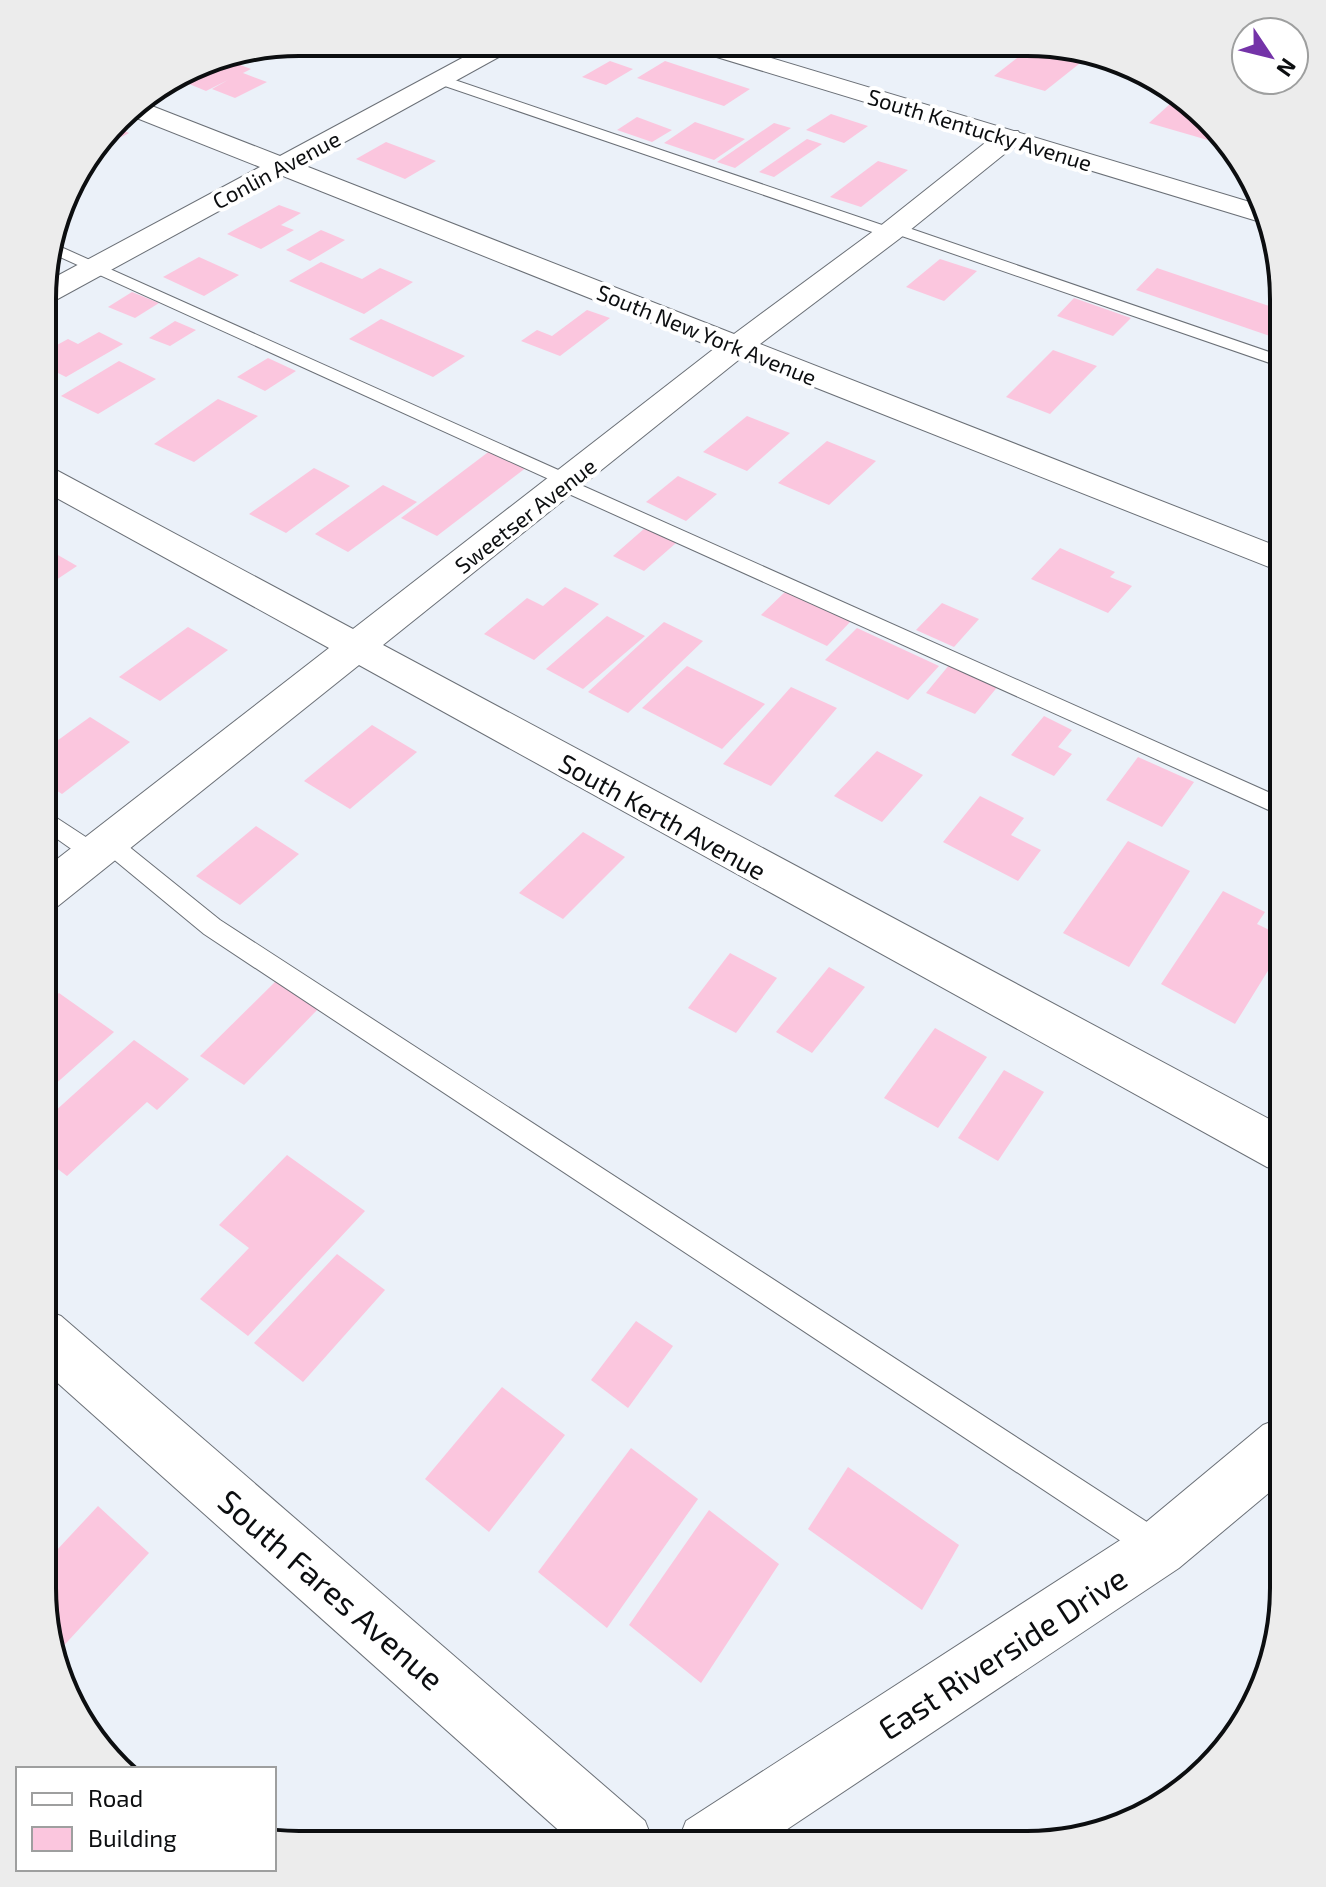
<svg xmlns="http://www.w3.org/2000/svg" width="1326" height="1887" font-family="'Exo 2',sans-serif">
<rect width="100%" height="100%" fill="#ebf1f9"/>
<g fill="#fbc6de">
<polygon points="359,42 394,42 392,44 409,50 397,56"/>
<polygon points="1035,44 1061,44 1089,56 1045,91 994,76"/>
<polygon points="227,60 251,69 243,73 267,82 235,98 212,89 228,80 206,91 182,81"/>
<polygon points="610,61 633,69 606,85 582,77"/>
<polygon points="665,61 750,89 724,106 637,78"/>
<polygon points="1181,94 1183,95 1225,145 1149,123"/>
<polygon points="831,114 868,126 844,143 806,130"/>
<polygon points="637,117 672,130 652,142 617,130"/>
<polygon points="695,122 745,139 714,160 664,143"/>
<polygon points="774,123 791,128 735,168 717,162"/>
<polygon points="113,126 129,133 92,152 95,148"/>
<polygon points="807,139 822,144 774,177 759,172"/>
<polygon points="386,142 436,161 405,179 356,159"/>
<polygon points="878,161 908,170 861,207 830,197"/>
<polygon points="279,205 301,213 281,225 294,230 261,249 227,234"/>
<polygon points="321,230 345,240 310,261 286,250"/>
<polygon points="199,257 239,275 204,296 163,277"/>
<polygon points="940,259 977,271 944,301 906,287"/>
<polygon points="321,262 362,279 380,268 413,282 364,314 289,281"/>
<polygon points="1157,268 1284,311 1284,341 1136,290"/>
<polygon points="132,292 159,303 135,318 108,307"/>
<polygon points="1074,298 1131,318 1113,336 1057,316"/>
<polygon points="587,310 610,318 560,356 521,341 537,330 552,336"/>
<polygon points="381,319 465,356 433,377 349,339"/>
<polygon points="175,321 196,330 170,346 149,338"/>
<polygon points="99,332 123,344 66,377 50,369 44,372 44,352 68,339 78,344"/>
<polygon points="1053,350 1097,366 1050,414 1006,397"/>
<polygon points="268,358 296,371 265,391 237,377"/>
<polygon points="119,361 156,379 98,414 61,396"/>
<polygon points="218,399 258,416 194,462 154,444"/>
<polygon points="747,416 790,433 747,471 703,452"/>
<polygon points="827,441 876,461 829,505 778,483"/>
<polygon points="491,450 527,467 437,536 401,518"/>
<polygon points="314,468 350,486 286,533 249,514"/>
<polygon points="678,476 717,494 686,521 646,502"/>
<polygon points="383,485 417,502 348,552 315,534"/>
<polygon points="645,528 676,543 644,571 613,556"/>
<polygon points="44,547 77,566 44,588"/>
<polygon points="1060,548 1115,572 1110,577 1132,586 1108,613 1031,579"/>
<polygon points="565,587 599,604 534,660 484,634 527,598 543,606"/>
<polygon points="787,590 852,620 827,646 761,615"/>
<polygon points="942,603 979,619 954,647 916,630"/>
<polygon points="607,616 645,636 583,689 546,669"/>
<polygon points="664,622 703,641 628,713 588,692"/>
<polygon points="188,627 228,650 160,701 119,677"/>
<polygon points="857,628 939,666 908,700 825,660"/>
<polygon points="950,664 999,685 975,714 926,693"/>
<polygon points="687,666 765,704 722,749 642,708"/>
<polygon points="791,687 837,708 771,786 723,764"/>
<polygon points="1044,716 1072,730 1058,747 1072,754 1054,776 1011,755"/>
<polygon points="90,717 130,742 62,794 43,782 43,751"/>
<polygon points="372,725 417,752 350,809 304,781"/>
<polygon points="877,751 923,775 882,822 834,796"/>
<polygon points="1138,757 1194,782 1162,827 1106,800"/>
<polygon points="980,796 1024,818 1011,835 1041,850 1018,881 943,842"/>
<polygon points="256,826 299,854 240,905 196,876"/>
<polygon points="583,832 625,857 563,919 519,893"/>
<polygon points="1128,841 1190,871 1129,967 1063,933"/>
<polygon points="1223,891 1265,912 1257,924 1284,937 1284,945 1235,1024 1161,984"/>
<polygon points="730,953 777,978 736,1033 688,1008"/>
<polygon points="829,967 865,987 812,1053 776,1032"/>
<polygon points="279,978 322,1005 244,1085 200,1056"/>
<polygon points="59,993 114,1032 43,1095 43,1006"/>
<polygon points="935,1028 987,1057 938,1128 884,1098"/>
<polygon points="134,1040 189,1079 157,1110 147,1102 67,1176 43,1158 43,1122"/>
<polygon points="1004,1070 1044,1092 998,1161 958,1138"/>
<polygon points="287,1155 365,1211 248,1336 200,1299 249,1248 219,1225"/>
<polygon points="337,1254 385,1290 303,1382 254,1343"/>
<polygon points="636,1321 673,1346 628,1408 591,1380"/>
<polygon points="502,1387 565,1435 489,1532 425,1479"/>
<polygon points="631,1448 698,1499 607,1628 538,1572"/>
<polygon points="848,1467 959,1545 922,1610 808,1529"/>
<polygon points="98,1506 149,1553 57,1653 42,1589 42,1566"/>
<polygon points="709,1510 779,1564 701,1683 629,1625"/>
</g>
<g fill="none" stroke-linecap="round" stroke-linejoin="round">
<g stroke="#6b7077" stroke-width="2">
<g id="lane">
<polygon points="436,77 446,77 888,227 895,223 900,225 1284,357 1284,368 896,234 889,238 884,236 436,83"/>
<polygon points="52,243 574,477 583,486 1284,799 1284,817 569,494 562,485 49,252"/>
<polygon points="43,809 98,845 101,837 109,834 117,837 220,920 1170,1537 1175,1548 1170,1559 1159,1564 1148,1559 204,934 106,853 103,860 95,863 87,860 43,829"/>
</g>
</g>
<g stroke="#6b7077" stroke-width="2">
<g id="street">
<polygon points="490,43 519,43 515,48 303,165 734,334 879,227 1000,131 1018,131 1022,137 1018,143 899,239 760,344 1284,549 1284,573 741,358 383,645 1284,1127 1284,1173 1267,1167 359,665 58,906 43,911 43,870 329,648 44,491 44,467 56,470 353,629 715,348 283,176 54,301 44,304 44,283 260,167 124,113 139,101 280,156"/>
<polygon points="42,1309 61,1316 645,1821 654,1844 574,1844 42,1369"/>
</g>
</g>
<g stroke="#6b7077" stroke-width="2">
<g id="secondary">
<polygon points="683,43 721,43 1263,206 1267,224 687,48"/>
<polygon points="1283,1417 1283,1481 1179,1568 765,1844 677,1844 686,1821 1139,1528 1263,1425"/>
</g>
</g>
<use href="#lane" fill="#fff" fill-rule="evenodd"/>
<use href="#street" fill="#fff" fill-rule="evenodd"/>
<use href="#secondary" fill="#fff" fill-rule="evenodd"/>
</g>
<g text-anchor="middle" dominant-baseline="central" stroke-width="8" stroke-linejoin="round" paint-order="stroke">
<g font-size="22" fill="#0c0e10" stroke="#fff">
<text transform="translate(980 129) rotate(17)">South Kentucky Avenue</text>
<text transform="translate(276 169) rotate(-28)">Conlin Avenue</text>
<text transform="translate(707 334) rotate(22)">South New York Avenue</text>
<text transform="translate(525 515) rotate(-38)">Sweetser Avenue</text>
</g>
<g font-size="26" fill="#0c0e10" stroke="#fff">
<text transform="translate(663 816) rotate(29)">South Kerth Avenue</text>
</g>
<g font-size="32" fill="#0c0e10" stroke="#fff">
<text transform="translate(332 1589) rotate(41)">South Fares Avenue</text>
<text transform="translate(1002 1652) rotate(-33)">East Riverside Drive</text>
</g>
</g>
<path d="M0 0H1326V1887H0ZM299 56H1027A243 243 0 0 1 1270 299V1588A243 243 0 0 1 1027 1831H299A243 243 0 0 1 56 1588V299A243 243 0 0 1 299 56Z" fill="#ececec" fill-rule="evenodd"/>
<path fill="none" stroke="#0c0e10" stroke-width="4" d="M299 56H1027A243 243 0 0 1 1270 299V1588A243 243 0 0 1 1027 1831H299A243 243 0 0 1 56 1588V299A243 243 0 0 1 299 56Z"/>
<rect x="16" y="1767" width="260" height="104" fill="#ffffff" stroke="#9e9f9f" stroke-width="2"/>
<rect x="32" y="1793" width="40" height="12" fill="#ffffff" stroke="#9e9f9f" stroke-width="2"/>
<text x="88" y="1807" font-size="24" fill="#0c0e10">Road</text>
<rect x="32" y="1827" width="40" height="24" fill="#fbc6de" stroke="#9e9f9f" stroke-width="2"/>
<text x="88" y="1847" font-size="24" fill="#0c0e10">Building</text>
<g transform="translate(1270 56) rotate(125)"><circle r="38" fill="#ffffff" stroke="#9e9f9f" stroke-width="2"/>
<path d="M0-6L14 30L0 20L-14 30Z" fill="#7433a8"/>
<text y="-12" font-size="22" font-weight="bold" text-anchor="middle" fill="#0c0e10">N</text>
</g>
</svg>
